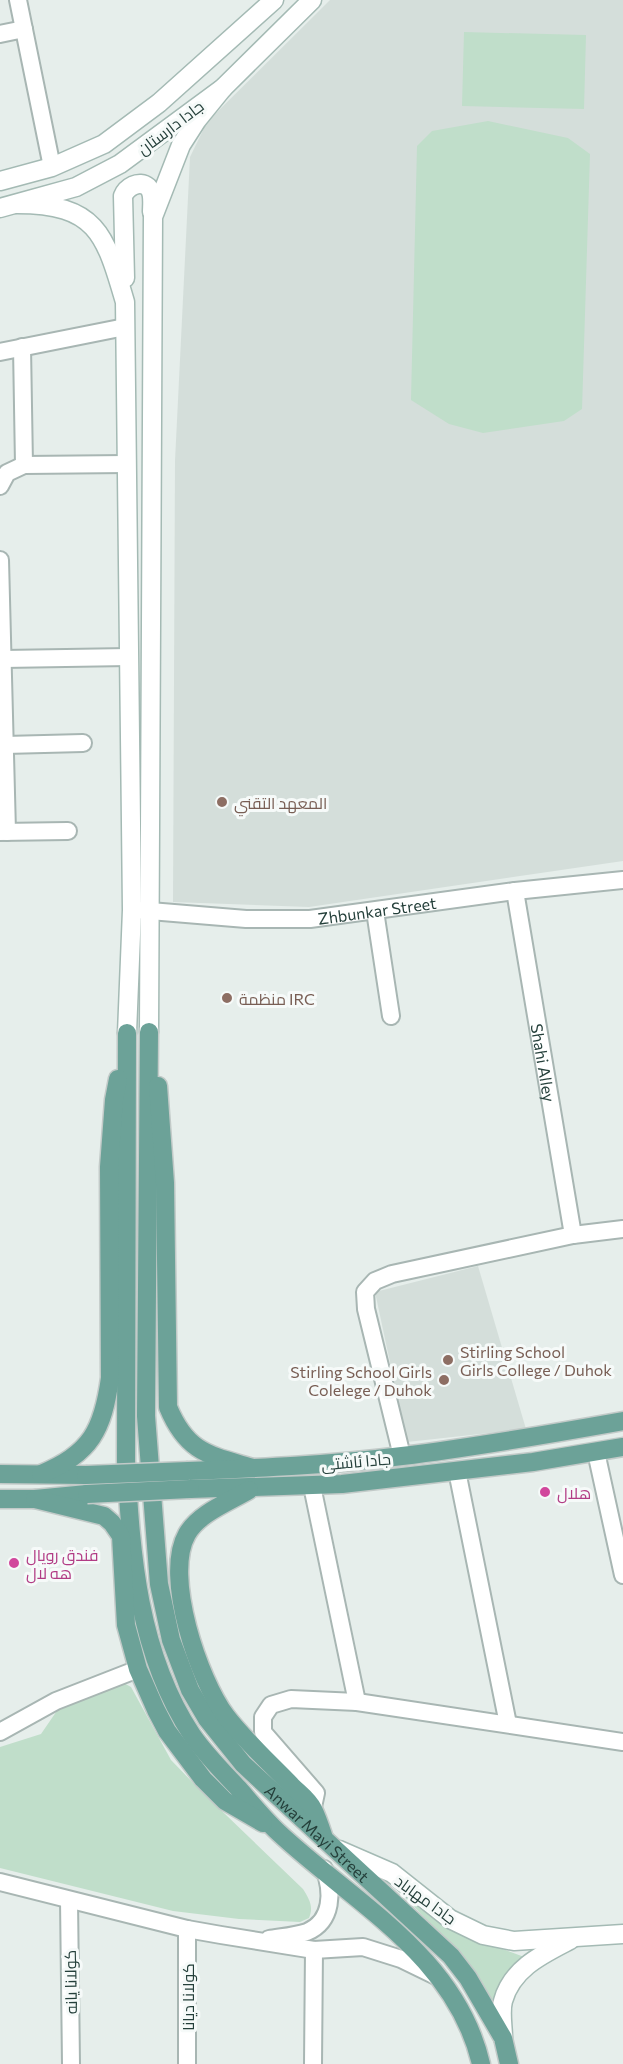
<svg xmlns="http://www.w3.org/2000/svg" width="623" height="2064" font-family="Commissioner,Cairo,sans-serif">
<rect width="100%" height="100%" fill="#e6eeeb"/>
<g fill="#d4deda">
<polygon points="330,0 623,0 623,861 309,907 173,902 175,461 190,157 207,122"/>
<polygon points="478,1266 526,1429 407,1442 375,1292"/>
</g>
<g fill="#c0deca">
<polygon points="464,32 586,35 584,109 462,106"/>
<polygon points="488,121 568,138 590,154 582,409 564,421 483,433 449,424 411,400 417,146 432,131"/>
<path d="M120,1681L131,1687L171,1760L200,1790L303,1889C309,1899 314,1906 309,1918L300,1922L239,1919L173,1911L0,1868V1747L41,1734L65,1699Z"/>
<polygon points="385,1877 452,1930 527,1958 496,2009 482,1982 457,1951"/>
</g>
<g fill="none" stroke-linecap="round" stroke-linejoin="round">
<g stroke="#a8b6b3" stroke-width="20">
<g id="street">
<polyline points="18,0 52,167"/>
<polyline points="0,34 24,29"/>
<polyline points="22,347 24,465"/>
<polyline points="0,352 125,327"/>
<polyline points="0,486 7,473 24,465 127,464"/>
<polyline points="0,560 7,832"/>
<polyline points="3,659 129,657"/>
<polyline points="5,745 83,743"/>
<polyline points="0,832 68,831"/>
<path id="s1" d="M515,891L573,1235"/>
<path id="s2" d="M138,910L246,919H310L515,891L623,880"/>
<polyline points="375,911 391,1016"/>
<polyline points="596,1452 623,1575"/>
<polyline points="402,1456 366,1309 365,1292 375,1281 392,1274 573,1235 623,1229"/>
<polyline points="457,1471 508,1724"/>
<polyline points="312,1486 357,1702"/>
<polyline points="0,1732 56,1701 138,1669"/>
<polyline points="313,1807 316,1793 263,1732 263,1717 271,1705 291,1699 357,1702 623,1742"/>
<polyline points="0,1882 187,1929 221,1935 314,1950 363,1947 401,1959 438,1977"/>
<polyline points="69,1900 71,2064"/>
<path d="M269,1939C281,1937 295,1936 307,1932C333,1921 333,1891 324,1869"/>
<polyline points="187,2064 187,1929"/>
<polyline points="313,2064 314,1950"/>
</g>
</g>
<g stroke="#a4bab4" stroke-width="21">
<g id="secondary">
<polyline points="0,181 52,167 104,144 159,103 274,0"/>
<path d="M17,204C96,204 105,233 125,302L132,910L127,1033"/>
<polyline points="0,208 76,187 120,164 223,88 312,0"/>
<path d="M125,278L123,196C126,188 139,179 148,187C154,193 152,204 152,212"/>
<polyline points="149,1032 153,217 181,145 197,120 223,88"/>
<polyline points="339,1850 392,1873 450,1919 483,1935 514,1941 623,1934"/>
<path d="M503,2038C503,2026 500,2012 503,2001C512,1968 543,1954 570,1940"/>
</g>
</g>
<g stroke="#c2cac8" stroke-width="21">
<g id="primary">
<path id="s3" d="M149,1032L146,1416L159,1584L171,1640L190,1690L207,1719L243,1764L451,1956L468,1978L503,2038L509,2064"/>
<path d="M127,1033L126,1461C131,1555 138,1653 192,1735C205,1754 223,1772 239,1789C252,1804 265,1820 279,1833C354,1903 456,1956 481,2064"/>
<path d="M158,1086L165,1183L168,1407C187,1453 209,1455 253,1468"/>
<path d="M188,1471C260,1468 331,1465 402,1456C476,1447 550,1434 623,1421"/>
<polyline points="0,1474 86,1475"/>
<path d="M41,1474C91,1454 103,1429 110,1378L109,1167L114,1100L118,1079"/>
<polyline points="190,1489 342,1484 533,1462 623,1447"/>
<path d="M249,1490C229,1502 199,1513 187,1534C163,1576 199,1680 226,1716C245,1741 270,1763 292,1786C299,1793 309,1800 313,1809C317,1817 320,1826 323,1835"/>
<polyline points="0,1499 35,1499 87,1494"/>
<polyline points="35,1499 104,1516 112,1523 121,1536 126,1625 138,1669 156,1710 167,1731 203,1779 225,1801 263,1823"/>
</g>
</g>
<use href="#street" stroke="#fff" stroke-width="16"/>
<use href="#secondary" stroke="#fff" stroke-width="18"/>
<use href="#primary" stroke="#6ca298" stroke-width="18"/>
<g stroke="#c2cac8" stroke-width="21" stroke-linecap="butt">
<g id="primary-bridge">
<polyline points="86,1475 188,1471"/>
<polyline points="87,1494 190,1489"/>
</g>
</g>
<use href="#primary-bridge" stroke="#6ca298" stroke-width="18"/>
</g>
<g fill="#8d6e63" stroke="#f6faf9" stroke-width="2">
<circle cx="222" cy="802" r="6"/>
<circle cx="227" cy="998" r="6"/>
<circle cx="448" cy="1360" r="6"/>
<circle cx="444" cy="1380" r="6"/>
</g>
<g fill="#d1479c" stroke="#f6faf9" stroke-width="2">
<circle cx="545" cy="1492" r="6"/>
<circle cx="14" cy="1563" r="6"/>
</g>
<g text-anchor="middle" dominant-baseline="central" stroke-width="6" stroke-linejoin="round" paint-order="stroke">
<g font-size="16" fill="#25403b" stroke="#f6faf9">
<text transform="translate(170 127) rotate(-37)">جادا دارستان</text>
<text stroke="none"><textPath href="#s2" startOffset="240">Zhbunkar Street</textPath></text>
<text stroke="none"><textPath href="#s1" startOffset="174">Shahi Alley</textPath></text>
<text transform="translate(356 1461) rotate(-5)">جادا ئاشتی</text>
<text stroke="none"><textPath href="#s3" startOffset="856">Anwar Mayi Street</textPath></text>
<text transform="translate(426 1899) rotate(36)">جادا مهاباد</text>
<text transform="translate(70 1982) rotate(-91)">کولانا یانه</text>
<text transform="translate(187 1997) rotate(-90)">کولانا دیانا</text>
</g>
<g font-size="16" fill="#785e54" stroke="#f6faf9" text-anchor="start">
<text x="234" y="802">المعهد التقني</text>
<text x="239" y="998">منظمة IRC</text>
<text x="460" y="1351">Stirling School<tspan x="460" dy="18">Girls College / Duhok</tspan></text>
<text x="432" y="1371" text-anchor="end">Stirling School Girls<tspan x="432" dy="18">Colelege / Duhok</tspan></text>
</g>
<g font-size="16" fill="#b23c85" stroke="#f6faf9" text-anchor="start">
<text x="557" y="1492">هلال</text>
<text x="26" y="1554">فندق رويال<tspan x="26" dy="18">هه لال</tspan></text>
</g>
</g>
</svg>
